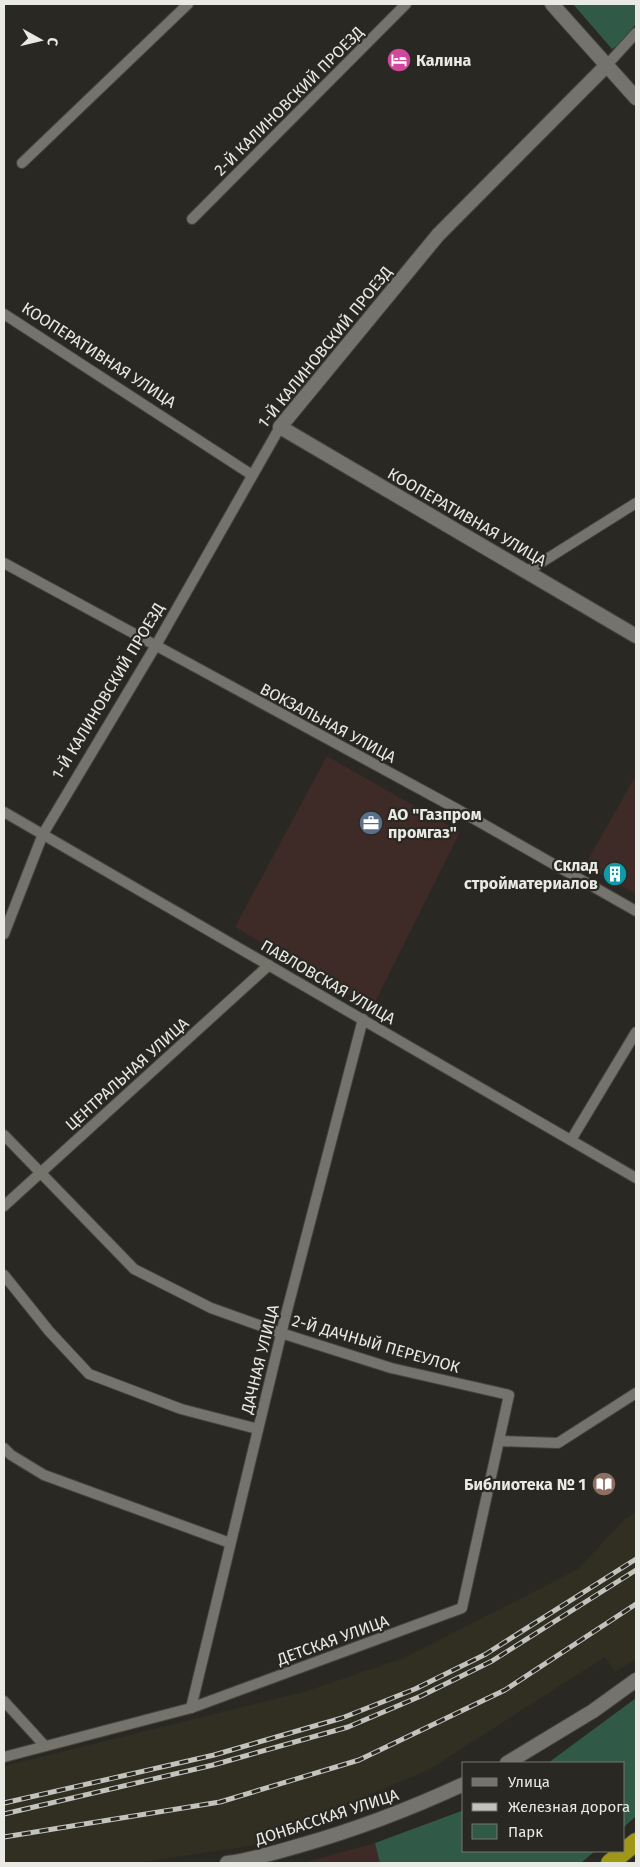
<svg xmlns="http://www.w3.org/2000/svg" width="640" height="1867" font-family="'Fira Sans',sans-serif">
<rect width="100%" height="100%" fill="#292822"/>
<g fill="#3e2a27">
<polygon points="327,756 460,832 372,1008 235,927"/>
<polygon points="636,775 636,894 585,865"/>
<polygon points="375,1843 380,1863 303,1863"/>
</g>
<polygon fill="#312f22" points="636,1512 636,1659 615,1672 605,1657 430,1769 250,1846 136,1863 4,1863 4,1766 307,1691 406,1657 578,1569 625,1519"/>
<g fill="#305a47">
<polygon points="573,4 636,4 636,24 618,45 612,49"/>
<polygon points="636,1698 636,1816 624,1827 624,1763 548,1763"/>
<polygon points="464,1810 464,1851 595,1851 581,1863 380,1863 375,1843"/>
</g>
<g fill="none" stroke-linecap="round" stroke-linejoin="round">
<g stroke="#46453f" stroke-width="12">
<g id="street">
<polyline points="607,65 636,33"/>
<polyline points="22,163 188,4"/>
<polyline points="192,219 406,4"/>
<polyline points="4,314 252,475"/>
<polyline points="4,563 455,808 636,911"/>
<polyline points="526,572 636,503"/>
<polyline points="4,812 636,1178"/>
<polyline points="4,934 43,834 155,647 280,427"/>
<polyline points="4,1135 134,1269 211,1308 281,1333 391,1368 509,1395 462,1608 191,1708 4,1757"/>
<polyline points="571,1140 636,1032"/>
<polyline points="4,1206 269,965"/>
<polyline points="4,1275 49,1331 89,1374 181,1409 258,1429"/>
<polyline points="499,1441 558,1443 636,1393"/>
<polyline points="4,1448 11,1455 44,1475 230,1543"/>
<polyline points="4,1701 45,1746"/>
<polyline points="191,1708 284,1322 363,1019"/>
</g>
</g>
<g stroke="#46453f" stroke-width="16">
<g id="secondary">
<polyline points="552,4 636,98"/>
<polyline points="607,65 438,235 280,427 636,636"/>
<polyline points="507,1763 593,1711 636,1680"/>
<path d="M227,1863C251,1860 274,1853 298,1846C355,1830 410,1809 464,1784"/>
</g>
</g>
<g stroke="#46453f" stroke-width="20">
<polyline id="highway" points="610,1863 636,1842"/>
</g>
<use href="#street" stroke="#75746c" stroke-width="10"/>
<use href="#secondary" stroke="#75746c" stroke-width="14"/>
<use href="#highway" stroke="#a09716" stroke-width="18"/>
<g stroke="#c3c3be" stroke-width="5">
<g id="rail">
<polyline points="4,1803 214,1755 342,1718 415,1689 486,1654 636,1559"/>
<polyline points="4,1814 213,1765 348,1727 421,1696 492,1661 636,1570"/>
<polyline points="4,1837 220,1802 359,1760 505,1690 636,1604"/>
</g>
</g>
<use href="#rail" stroke="#292822" stroke-width="3" stroke-dasharray="9" stroke-linecap="butt"/>
</g>
<defs>
<g id="hotel-disc" transform="scale(1.25)"><circle r="9.5" fill="#d1479c" stroke="#292822"/><path d="M-6-4.5h1.5V1H6V5H4.5V3h-9V5H-6ZM-4 0a1.8 1.8 0 1 1 3.6 0ZM.5 0V-2.5h3Q6-2.5 6 0Z" fill="#fff"/></g>
<g id="office-disc" transform="scale(1.25)"><circle r="9.5" fill="#5c6f8a" stroke="#292822"/><path d="M-6-3h4V-5.5h4V-3h4V5H-6ZM-1-4.5V-3h2v-1.5ZM-6 0V1H6V0Z" fill="#fff"/></g>
<g id="building-disc" transform="scale(1.25)"><circle r="9.5" fill="#0f9aa8" stroke="#292822"/><path d="M-4-6H4V6H1V3H-1V6H-4ZM-2.5-4.3h1.7v1.8h-1.7ZM.8-4.3h1.7v1.8H.8ZM-2.5-1h1.7V.8h-1.7ZM.8-1h1.7V.8H.8Z" fill="#fff"/></g>
<g id="library-disc" transform="scale(1.25)"><circle r="9.5" fill="#8d6e63" stroke="#292822"/><path d="M-6-4Q-3-5.5-.7-3.5V5Q-3 3-6 4ZM6-4Q3-5.5 .7-3.5V5Q3 3 6 4Z" fill="#fff"/></g>
</defs>
<g fill-rule="evenodd">
<use href="#hotel-disc" x="399" y="60"/>
<use href="#office-disc" x="371" y="823"/>
<use href="#building-disc" x="615" y="874"/>
<use href="#library-disc" x="604" y="1484"/>
</g>
<g text-anchor="middle" dominant-baseline="central" stroke-width="4.5" stroke-linejoin="round" paint-order="stroke">
<g font-size="16" font-weight="bold" fill="#eaeae5" stroke="#292822" text-anchor="start">
<text x="416" y="60">Калина</text>
<text x="388" y="814">АО "Газпром<tspan x="388" dy="18">промгаз"</tspan></text>
<text x="598" y="865" text-anchor="end">Склад<tspan x="598" dy="18">стройматериалов</tspan></text>
<text x="586" y="1484" text-anchor="end">Библиотека № 1</text>
</g>
<g font-size="16" fill="#eaeae5" stroke="#292822">
<text transform="translate(289 101) rotate(-45)">2-Й КАЛИНОВСКИЙ ПРОЕЗД</text>
<text transform="translate(325 347) rotate(-51)">1-Й КАЛИНОВСКИЙ ПРОЕЗД</text>
<text transform="translate(99 355) rotate(33)">КООПЕРАТИВНАЯ УЛИЦА</text>
<text transform="translate(467 517) rotate(30)">КООПЕРАТИВНАЯ УЛИЦА</text>
<text transform="translate(108 691) rotate(-59)">1-Й КАЛИНОВСКИЙ ПРОЕЗД</text>
<text transform="translate(328 723) rotate(28)">ВОКЗАЛЬНАЯ УЛИЦА</text>
<text transform="translate(328 982) rotate(30)">ПАВЛОВСКАЯ УЛИЦА</text>
<text transform="translate(127 1074) rotate(-42)">ЦЕНТРАЛЬНАЯ УЛИЦА</text>
<text transform="translate(376 1344) rotate(16)">2-Й ДАЧНЫЙ ПЕРЕУЛОК</text>
<text transform="translate(260 1359) rotate(-76)">ДАЧНАЯ УЛИЦА</text>
<text transform="translate(333 1640) rotate(-20)">ДЕТСКАЯ УЛИЦА</text>
<text transform="translate(327 1817) rotate(-18)">ДОНБАССКАЯ УЛИЦА</text>
</g>
</g>
<rect width="640" height="1867" fill="none" stroke="#eaeae5" stroke-width="10"/>
<rect x="462" y="1762" width="162" height="90" fill="#292822" stroke="#767670"/>
<rect x="472" y="1778" width="25" height="8" fill="#75746c" stroke="#767670"/>
<text x="508" y="1787" font-size="15" fill="#eaeae5">Улица</text>
<rect x="472" y="1803" width="25" height="8" fill="#c3c3be" stroke="#767670"/>
<text x="508" y="1812" font-size="15" fill="#eaeae5">Железная дорога</text>
<rect x="472" y="1824" width="25" height="15" fill="#305a47" stroke="#767670"/>
<text x="508" y="1837" font-size="15" fill="#eaeae5">Парк</text>
<g transform="translate(40 40) rotate(98)" stroke="#292822" stroke-width="4" paint-order="stroke">
<path d="M0-4L9 19L0 12L-9 19Z" fill="#eaeae5"/>
<text y="-8" font-size="14" font-weight="bold" text-anchor="middle" fill="#eaeae5">С</text>
</g>
</svg>
